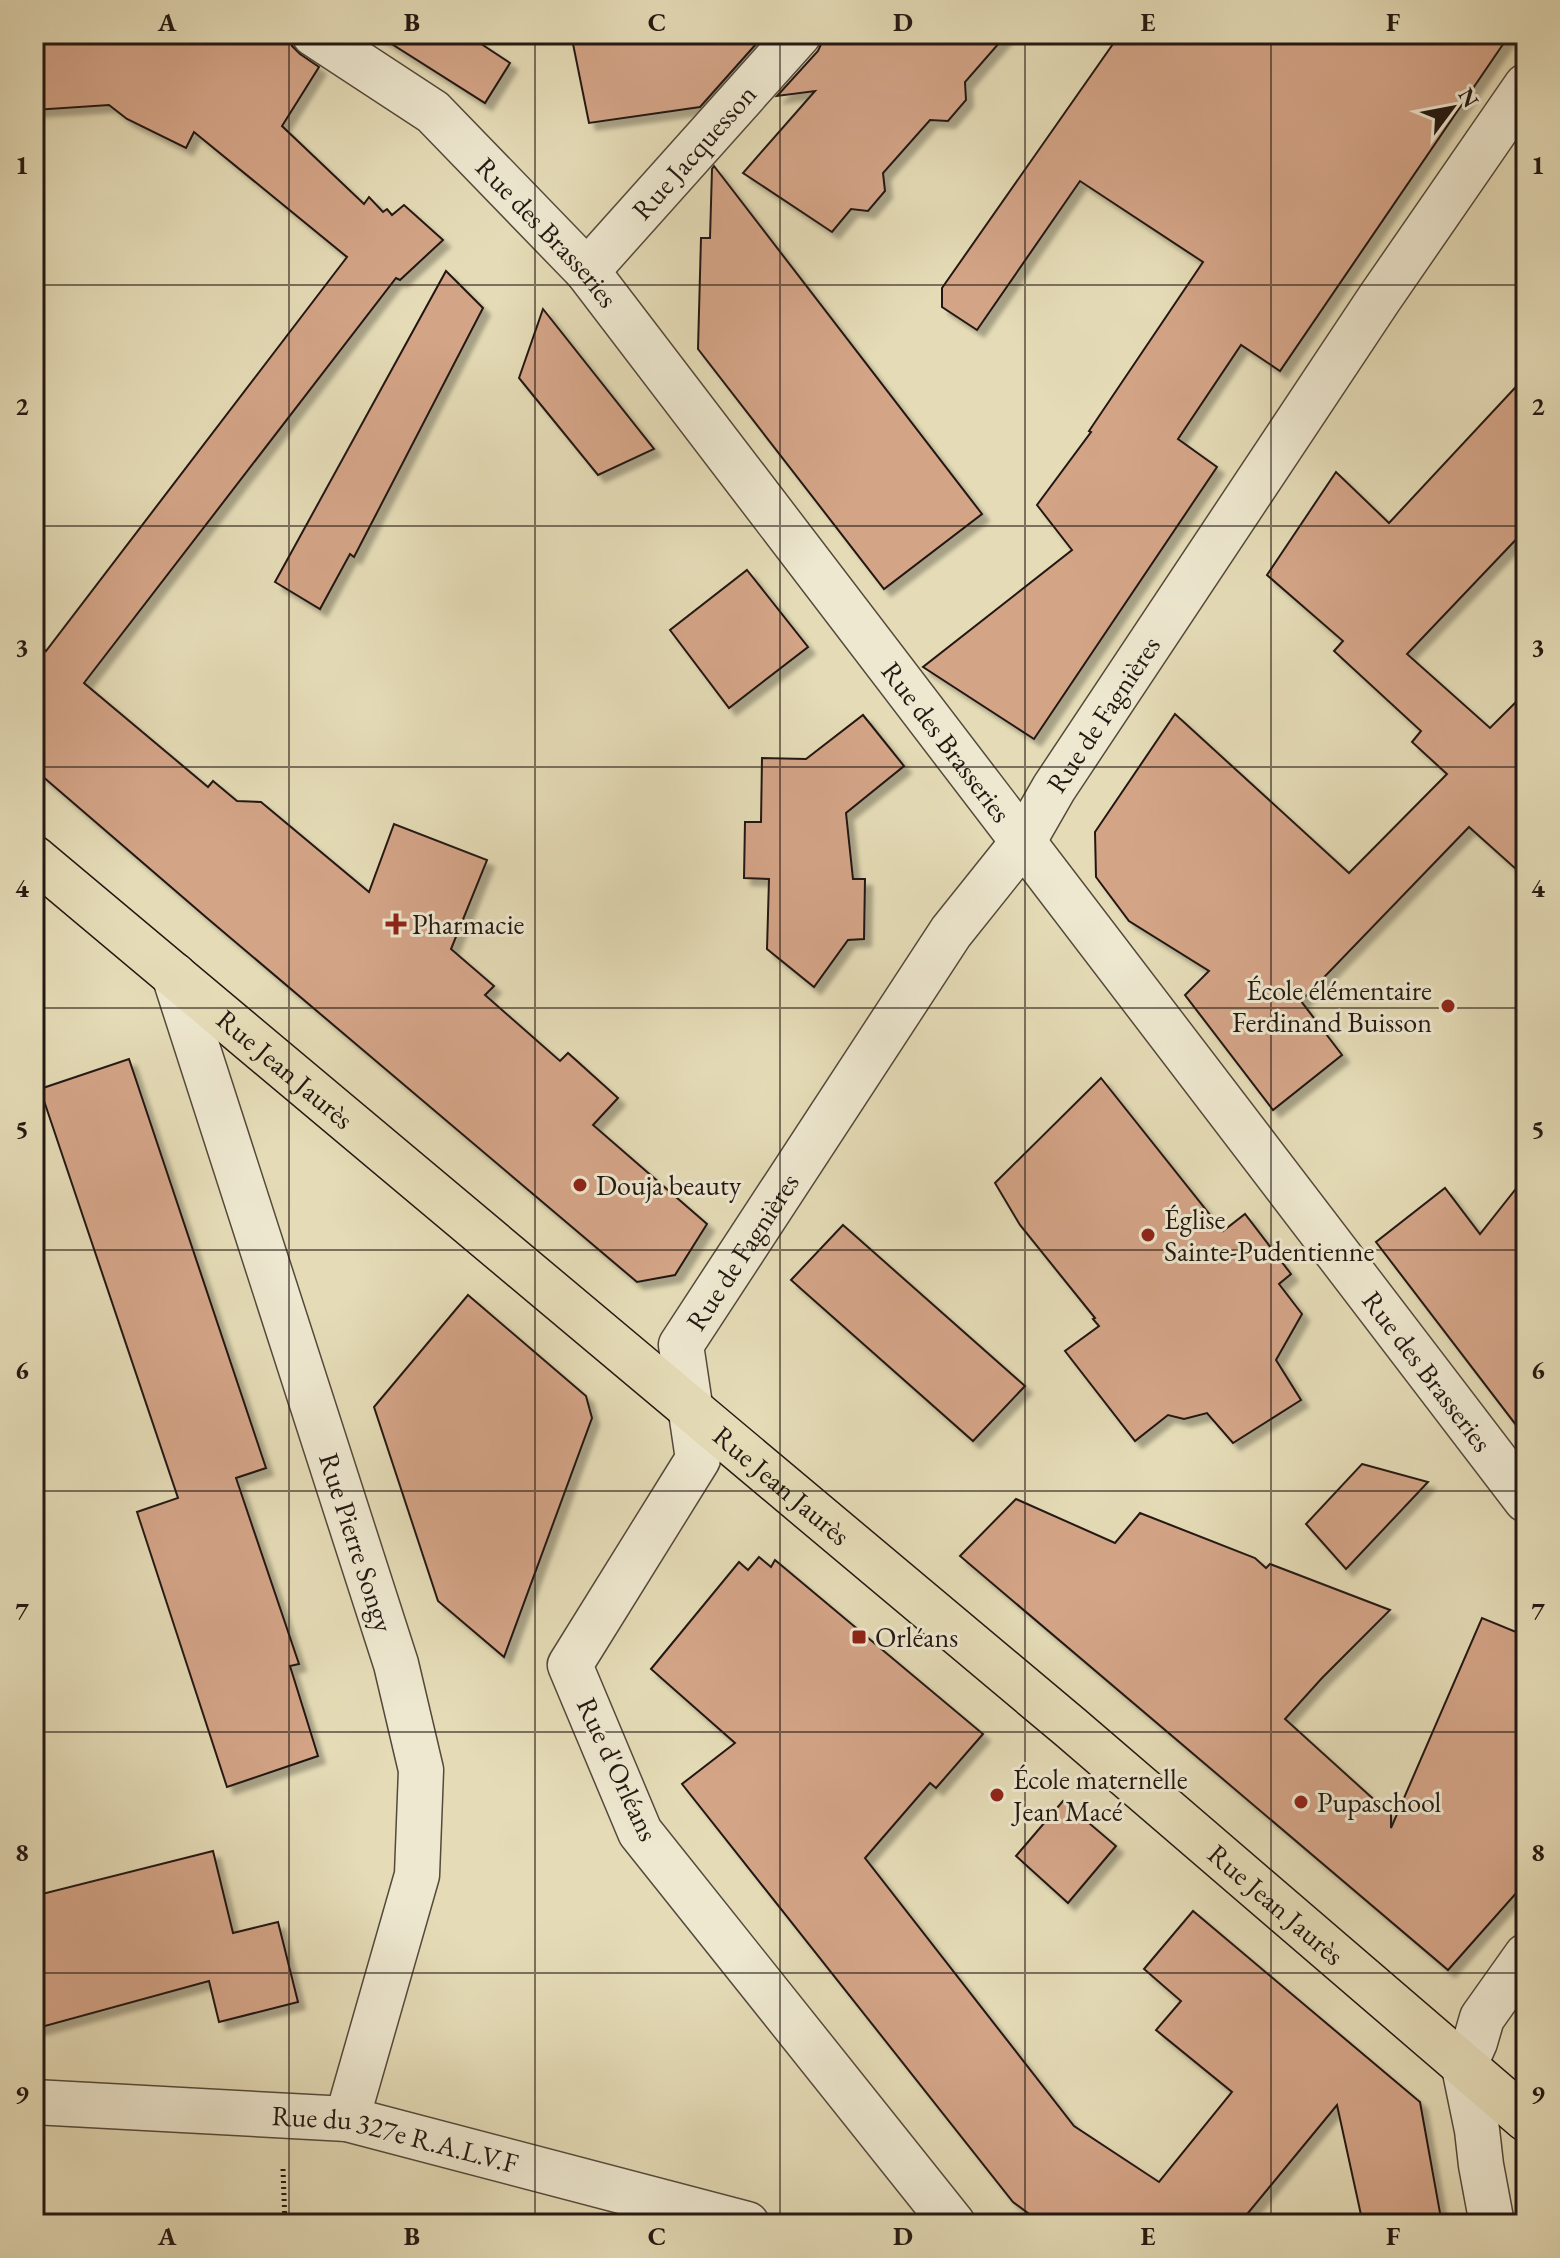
<svg xmlns="http://www.w3.org/2000/svg" width="1560" height="2258" font-family="'EB Garamond',serif">
<defs>
<filter id="shadow"><feDropShadow dx="7" dy="7" stdDeviation="2" flood-color="#0004"/></filter>
</defs>
<rect width="100%" height="100%" fill="#e5dcb7"/>
<filter id="stains"><feTurbulence type="fractalNoise" baseFrequency=".0025" numOctaves="4"/><feColorMatrix values="0 0 0 0 .2 0 0 0 0 .09 0 0 0 0 .02 0 0 0 .5 -.17"/></filter>
<radialGradient id="worn" r=".72"><stop offset=".6" stop-color="#630" stop-opacity="0"/><stop offset="1" stop-color="#630" stop-opacity=".3"/></radialGradient>
<g fill="#d4a487" stroke="#231812" stroke-width="2" filter="url(#shadow)">
<polygon points="34,34 289,34 292,46 300,54 319,67 282,126 364,204 369,197 383,212 387,209 392,215 404,205 443,240 400,280 396,278 84,683 208,787 213,781 237,801 261,802 369,892 394,824 487,860 451,949 494,986 485,995 560,1061 568,1053 618,1098 593,1125 707,1224 675,1275 637,1282 207,918 34,769 34,641 46,651 347,257 194,132 186,148 127,119 109,105 34,110"/>
<polygon points="376,34 466,34 510,63 485,103"/>
<polygon points="571,34 765,34 700,107 589,123"/>
<polygon points="823,34 842,34 871,40 876,34 1007,34 965,82 966,100 948,121 930,120 883,173 885,191 868,211 851,209 832,232 743,173 815,91 777,96 818,51 823,40"/>
<polygon points="1120,34 1510,34 1280,371 1241,345 1178,439 1217,467 1034,739 923,667 1072,550 1037,505 1091,432 1089,431 1203,262 1080,181 977,330 942,307 942,288"/>
<polygon points="714,166 982,514 884,589 698,349 701,238 710,238 712,169"/>
<polygon points="446,271 483,308 354,557 350,554 320,609 275,582"/>
<polygon points="543,309 654,449 598,475 519,378"/>
<polygon points="1526,376 1526,529 1407,654 1490,728 1526,692 1526,878 1469,827 1301,1001 1342,1055 1273,1110 1185,995 1209,971 1129,921 1096,877 1095,832 1175,714 1349,873 1447,774 1412,742 1421,731 1334,651 1343,641 1267,575 1336,472 1389,523"/>
<polygon points="747,570 808,647 729,708 670,630"/>
<polygon points="863,715 904,766 846,813 853,879 865,879 864,939 848,940 814,987 767,949 769,879 744,878 745,822 761,822 762,758 806,759"/>
<polygon points="129,1059 266,1468 236,1478 299,1664 290,1666 318,1756 227,1787 137,1512 178,1498 40,1089"/>
<polygon points="1101,1078 1223,1231 1245,1214 1291,1274 1279,1284 1302,1314 1276,1360 1301,1400 1233,1443 1207,1413 1184,1419 1168,1415 1135,1441 1065,1351 1099,1326 1093,1319 1095,1318 1020,1225 995,1183"/>
<polygon points="1526,1176 1526,1438 1376,1242 1445,1188 1480,1234"/>
<polygon points="843,1225 1025,1386 973,1441 791,1280"/>
<polygon points="468,1295 586,1396 592,1418 504,1657 438,1601 374,1407"/>
<polygon points="1362,1464 1428,1482 1346,1569 1306,1524"/>
<polygon points="1016,1499 1115,1543 1140,1513 1255,1558 1266,1568 1270,1564 1390,1610 1322,1678 1285,1719 1391,1815 1391,1828 1482,1618 1526,1636 1526,1882 1448,1970 960,1556"/>
<polygon points="759,1557 771,1567 775,1560 983,1734 936,1788 930,1783 865,1858 1074,2126 1159,2182 1232,2092 1156,2030 1181,2001 1144,1969 1193,1911 1420,2102 1442,2224 1363,2224 1337,2105 1239,2224 1043,2224 1013,2202 682,1784 735,1743 651,1669 739,1562 748,1570"/>
<polygon points="1063,1801 1116,1846 1068,1903 1016,1856"/>
<polygon points="213,1851 233,1933 278,1922 298,2002 219,2022 209,1981 34,2029 34,1896"/>
</g>
<g fill="none" stroke-linecap="round" stroke-linejoin="round">
<g stroke="#54493b" stroke-width="47">
<g id="minor">
<path id="s1" d="M314,34L433,112L587,271L1526,1500"/>
<path id="s2" d="M587,271L799,34"/>
<path id="s3" d="M174,975L396,1664L421,1770L417,1875L347,2119"/>
<path id="s4" d="M34,2102L347,2119L747,2224"/>
<path id="s5" d="M953,2224L640,1832L570,1665L698,1459L681,1345L951,932L1023,842L1054,788L1379,299L1526,86"/>
<polyline points="1492,2224 1481,2165 1477,2130 1464,2067 1475,2042 1482,2018 1526,1956"/>
</g>
</g>
<g stroke="#231812" stroke-width="47">
<g id="major">
<path id="s6" d="M34,858L1070,1727L1526,2119"/>
</g>
</g>
<polyline stroke="#231812" stroke-width="5" stroke-dasharray="2 4" stroke-linecap="butt" points="283,2169 285,2224"/>
<use href="#minor" stroke="#eee8d0" stroke-width="44"/>
<use href="#major" stroke="#e5dcb7" stroke-width="44"/>
</g>
<path fill="none" stroke="#231812" stroke-width="2" stroke-opacity="0.55" d="M289,34V2224M535,34V2224M780,34V2224M1025,34V2224M1271,34V2224M34,285H1526M34,526H1526M34,767H1526M34,1008H1526M34,1250H1526M34,1491H1526M34,1732H1526M34,1973H1526"/>
<g fill="#8f2418" stroke="#eee8d0" stroke-width="3">
<path d="M392 912h8v8h8v8h-8v8h-8v-8h-8v-8h8z"/>
<circle cx="1448" cy="1006" r="8"/>
<circle cx="580" cy="1185" r="8"/>
<circle cx="1148" cy="1235" r="8"/>
<rect x="851" y="1629" width="16" height="16" rx="4"/>
<circle cx="997" cy="1795" r="8"/>
<circle cx="1301" cy="1802" r="8"/>
</g>
<g text-anchor="middle" dominant-baseline="central" stroke-width="6" stroke-linejoin="round" paint-order="stroke">
<g font-size="28" fill="#231812" stroke="#eee8d0">
<text stroke="none"><textPath href="#s2" startOffset="160">Rue Jacquesson</textPath></text>
<text stroke="none"><textPath href="#s1" startOffset="308">Rue des Brasseries</textPath></text>
<text stroke="none"><textPath href="#s5" startOffset="1800">Rue de Fagnières</textPath></text>
<text stroke="none"><textPath href="#s1" startOffset="956">Rue des Brasseries</textPath></text>
<text stroke="none"><textPath href="#s6" startOffset="328">Rue Jean Jaurès</textPath></text>
<text stroke="none"><textPath href="#s5" startOffset="1152">Rue de Fagnières</textPath></text>
<text stroke="none"><textPath href="#s1" startOffset="1748">Rue des Brasseries</textPath></text>
<text stroke="none"><textPath href="#s6" startOffset="976">Rue Jean Jaurès</textPath></text>
<text stroke="none"><textPath href="#s3" startOffset="596">Rue Pierre Songy</textPath></text>
<text transform="translate(618 1769) rotate(65)">Rue d'Orléans</text>
<text stroke="none"><textPath href="#s6" startOffset="1624">Rue Jean Jaurès</textPath></text>
<text stroke="none"><textPath href="#s4" startOffset="364">Rue du 327e R.A.L.V.F</textPath></text>
</g>
<g font-size="28" fill="#231812" stroke="#eee8d0" text-anchor="start">
<text x="412" y="924">Pharmacie</text>
<text x="1432" y="990" text-anchor="end">École élémentaire<tspan x="1432" dy="32">Ferdinand Buisson</tspan></text>
<text x="596" y="1185">Douja beauty</text>
<text x="1164" y="1219">Église<tspan x="1164" dy="32">Sainte-Pudentienne</tspan></text>
<text x="875" y="1637">Orléans</text>
<text x="1013" y="1779">École maternelle<tspan x="1013" dy="32">Jean Macé</tspan></text>
<text x="1317" y="1802">Pupaschool</text>
</g>
</g>
<rect width="1560" height="2258" fill="none" stroke="#e5dcb7" stroke-width="88"/>
<g transform="translate(1452 108) rotate(58)" stroke="#eee8d0" stroke-width="6" paint-order="stroke">
<path d="M0-6L14 30L0 20L-14 30Z" fill="#231812"/>
<text y="-12" font-size="22" font-weight="bold" text-anchor="middle" fill="#231812">N</text>
</g>
<rect x="44" y="44" width="1472" height="2170" fill="none" stroke="#231812" stroke-width="3"/>
<g font-size="26" text-anchor="middle" font-weight="bold" fill="#231812">
<text x="167" y="31">A</text>
<text x="412" y="31">B</text>
<text x="657" y="31">C</text>
<text x="903" y="31">D</text>
<text x="1148" y="31">E</text>
<text x="1393" y="31">F</text>
<text x="22" y="174">1</text>
<text x="1538" y="174">1</text>
<text x="22" y="415">2</text>
<text x="1538" y="415">2</text>
<text x="22" y="656">3</text>
<text x="1538" y="656">3</text>
<text x="22" y="897">4</text>
<text x="1538" y="897">4</text>
<text x="22" y="1138">5</text>
<text x="1538" y="1138">5</text>
<text x="22" y="1379">6</text>
<text x="1538" y="1379">6</text>
<text x="22" y="1620">7</text>
<text x="1538" y="1620">7</text>
<text x="22" y="1861">8</text>
<text x="1538" y="1861">8</text>
<text x="22" y="2103">9</text>
<text x="1538" y="2103">9</text>
<text x="167" y="2245">A</text>
<text x="412" y="2245">B</text>
<text x="657" y="2245">C</text>
<text x="903" y="2245">D</text>
<text x="1148" y="2245">E</text>
<text x="1393" y="2245">F</text>
</g>
<rect width="100%" height="100%" filter="url(#stains)"/>
<rect width="100%" height="100%" fill="url(#worn)"/>
</svg>
